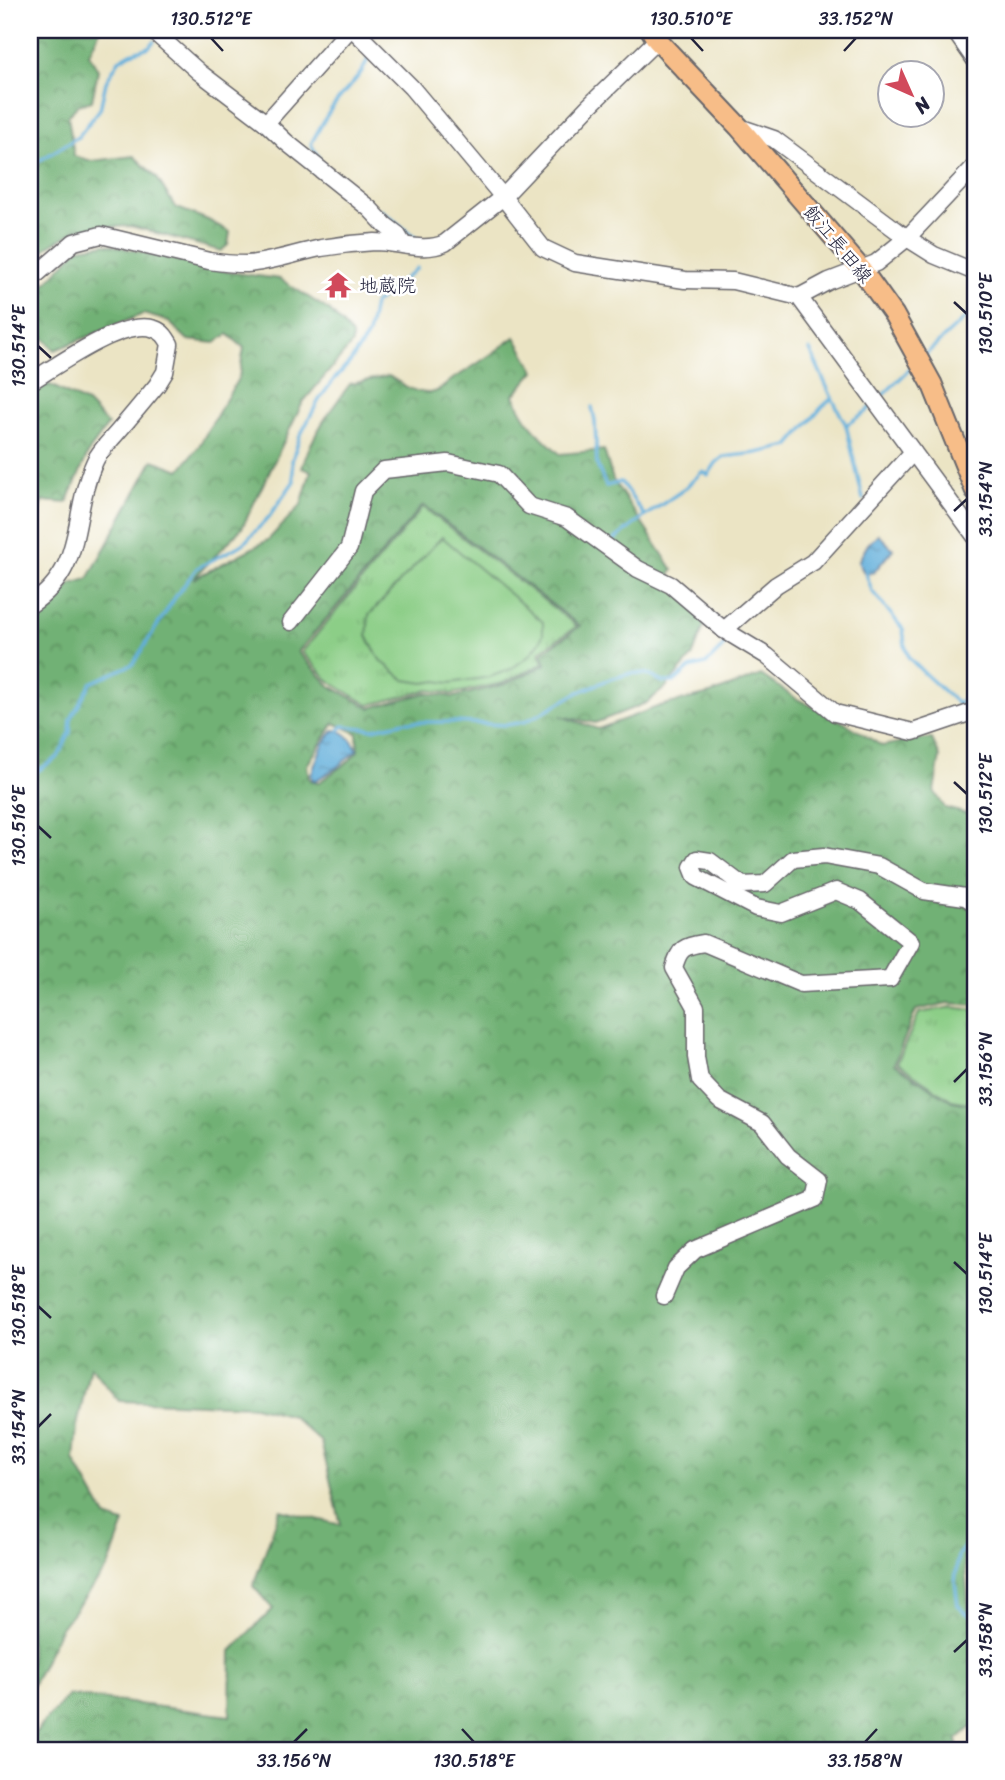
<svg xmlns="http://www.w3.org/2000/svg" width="1005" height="1780" font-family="Sriracha,'Klee One',sans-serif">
<defs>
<pattern id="grass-tufts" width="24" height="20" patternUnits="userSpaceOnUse" patternTransform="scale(1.75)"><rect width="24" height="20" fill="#8cce87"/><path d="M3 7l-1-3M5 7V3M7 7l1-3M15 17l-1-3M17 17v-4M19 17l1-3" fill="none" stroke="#78b175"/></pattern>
<pattern id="forest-crowns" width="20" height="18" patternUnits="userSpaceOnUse" patternTransform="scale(1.75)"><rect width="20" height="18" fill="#71b174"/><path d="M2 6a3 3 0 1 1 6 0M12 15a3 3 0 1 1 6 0" fill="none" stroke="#5c9060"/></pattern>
<pattern id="water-ripples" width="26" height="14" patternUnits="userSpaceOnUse" patternTransform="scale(1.75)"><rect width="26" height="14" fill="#61aeda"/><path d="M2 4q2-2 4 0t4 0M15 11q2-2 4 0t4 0" fill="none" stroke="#508db2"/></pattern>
</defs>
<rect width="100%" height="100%" fill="#fff"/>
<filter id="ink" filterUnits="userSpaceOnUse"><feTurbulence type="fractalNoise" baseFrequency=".0143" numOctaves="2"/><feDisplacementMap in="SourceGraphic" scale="14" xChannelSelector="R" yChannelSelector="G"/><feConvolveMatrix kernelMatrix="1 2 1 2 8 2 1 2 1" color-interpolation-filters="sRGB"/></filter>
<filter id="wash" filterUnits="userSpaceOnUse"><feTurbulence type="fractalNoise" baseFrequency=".00686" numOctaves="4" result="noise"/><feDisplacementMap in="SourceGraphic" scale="28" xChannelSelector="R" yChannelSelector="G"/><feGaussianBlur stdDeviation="1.57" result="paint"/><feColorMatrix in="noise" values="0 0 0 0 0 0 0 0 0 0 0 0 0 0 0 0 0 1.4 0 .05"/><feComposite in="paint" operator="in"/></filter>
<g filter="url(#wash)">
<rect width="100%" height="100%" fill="#ebe4c4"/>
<g fill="url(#grass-tufts)" stroke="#577861" stroke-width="2">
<polygon points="423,507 577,626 539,652 544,663 503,683 452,694 428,690 369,705 330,682 302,652"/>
<polygon points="952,1007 975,1010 975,1104 952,1100 897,1063 919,1013"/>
</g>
<g fill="url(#forest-crowns)" stroke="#4a6a58" stroke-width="2" fill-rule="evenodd">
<polygon points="30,30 100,30 89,54 98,70 92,101 78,105 68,116 74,156 92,161 134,156 157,178 175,207 208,220 230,232 228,245 221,251 131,226 79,229 50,245 30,263"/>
<path d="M106,244L228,272L280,279L330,311L352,335V344L303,402L242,528L193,579L268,540L301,505L311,471L302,468C311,436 331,409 350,384L389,376C402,384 413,393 429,393C440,393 447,382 456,377C477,365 496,351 515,337L535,371L514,395C525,423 539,435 560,454L604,450L613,480L673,570L670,574L704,626L692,657L665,688L646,703L595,723L560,716L598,729L660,706L710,694L761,675L797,699L849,725L882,746L919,739H932L940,757L934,791L945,808L975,816V1005L948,1003L916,1010L894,1064L952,1101L975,1105V1544L965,1530L964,1558L970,1619L975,1634V1724L957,1739V1750H30C33,1728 55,1711 69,1695L230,1716L231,1651L273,1609L253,1586L280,1510L341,1525L321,1442L292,1416L254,1406L119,1401L90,1366L77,1426L74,1460L106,1517L124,1523L108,1567L60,1629L30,1690V619L56,601L71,584L88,579L153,460L180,470L199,446L239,377L244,348L228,334L215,343L188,340L168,321L143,314L55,350L35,329L30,319V300L79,248ZM423,505L580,626L542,653L546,664L506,684L454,697L426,693L370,708L330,686L298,652ZM334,723L357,733L358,751L349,761L318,783L309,779L307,765Z"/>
<polygon points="48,384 87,403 108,425 89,451 67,503 43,501 30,546 30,396"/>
</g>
<polygon fill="#8cce87" stroke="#577861" stroke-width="2" points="442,537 543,622 543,634 540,642 529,656 511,669 490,677 450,683 437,681 424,683 405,680 380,660 367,636 369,615"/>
<g fill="url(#water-ripples)" stroke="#42688a" stroke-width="2">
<polygon points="878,534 893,549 874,572 865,574 858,562 868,544"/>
<path d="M334,730C344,730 354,741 357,750L336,768L316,780H313L311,775C317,759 322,742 334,730Z"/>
</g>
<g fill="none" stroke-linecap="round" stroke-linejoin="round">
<g stroke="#61aeda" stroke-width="3.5">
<polyline points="376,33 378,30"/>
<path d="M319,159L311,144C318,131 325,117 334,105C346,88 365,75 369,54"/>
<polyline points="30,171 34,164 78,137 100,109 106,82 119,60 131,53 149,47 154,41"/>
<polyline points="381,210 415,237"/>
<polyline points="810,350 832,398"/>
<polyline points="925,355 975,309"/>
<polyline points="879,399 914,365"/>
<polyline points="592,407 595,421 597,465 606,486 621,482 644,515"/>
<polyline points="863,499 846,425 867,411 873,404"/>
<polyline points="614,540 645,516 683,490 703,471 708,475 716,463 723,457 757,453 789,446 822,407 832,398 846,425"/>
<polyline points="866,574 872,591 903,629 905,645 909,658 926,675 958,704"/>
<polyline points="962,712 958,704 975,687"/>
<polyline points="966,718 975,730"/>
<polyline points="339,730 343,726 373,729 405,722 453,722 506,725 524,722 540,714 577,693 610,679 632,673 647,674 663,682 674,682 690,668 706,664 722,648 727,639"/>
<polyline points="30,776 58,757 70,733 71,719 91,683 133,664 176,596 197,568 243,544 269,517 294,481 292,461 295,451 300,436 319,400 332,382 351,361 368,335 374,304 417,268"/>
<polyline points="967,1284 975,1283"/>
<polyline points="975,1533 958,1555 955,1582 958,1605 964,1612 975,1617"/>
</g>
</g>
</g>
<g filter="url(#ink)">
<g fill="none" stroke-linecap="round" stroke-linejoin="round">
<g stroke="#68666b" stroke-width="19">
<g id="minor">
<polyline points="152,30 199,72 266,123 286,142 370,209 385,225 397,234 403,244"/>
<polyline points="354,30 411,87 503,197 543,248 575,263 685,280 733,281 799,297 975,536"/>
<polyline points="954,30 975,60"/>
<polyline points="266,123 349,30"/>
<polyline points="739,127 774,139 907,238 934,255 975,272"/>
<path d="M30,280L74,242L101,235L209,261C221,263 234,264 247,264C272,262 296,253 321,248C339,245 357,243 375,242C398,242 424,253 445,243L503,197L588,107L657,40"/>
<polyline points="799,297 829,281 876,263 907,238 975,166"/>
<path d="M30,382C57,366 123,317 155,329C163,332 166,337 170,344L165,372L157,385C143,402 129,419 115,435C108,443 99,452 95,461C70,515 87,568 30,605"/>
<polyline points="291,622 349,548 363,491 384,470 448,463 499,474 529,506 567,518 638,569 671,585 724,630 767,656 835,713 913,732 975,711"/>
<polyline points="724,630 776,585 813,562 913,452"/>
<path d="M664,1296L676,1268L695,1250L815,1199L819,1180L788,1156L762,1123L719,1100L700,1080L696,1057V1007L674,968C679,948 684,946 704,943L801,984L890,979L911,942L860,901L836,891L781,913L756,908L696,877L692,867L697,859L710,861L742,885L765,884L793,859L824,856L879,866L924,891L965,897L975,903"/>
</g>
</g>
<g stroke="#68666b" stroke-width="23">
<polyline id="major" points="651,30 657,40 739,127 861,269 894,315 932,384 975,490"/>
</g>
<use href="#minor" stroke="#fff" stroke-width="16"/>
<use href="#major" stroke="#f7bd88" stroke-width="19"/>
</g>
</g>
<path fill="none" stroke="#22223b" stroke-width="2.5" d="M211,38L223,51M691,38L703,51M844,51L856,38M954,302L967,314M38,346L51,358M954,511L967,499M954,782L967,794M38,826L51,838M954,1082L967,1069M954,1262L967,1274M38,1306L51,1318M38,1427L51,1414M954,1652L967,1640M462,1729L474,1742M294,1742L307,1729M865,1742L877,1729"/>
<defs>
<g id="temple-bare" transform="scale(2.1)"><path d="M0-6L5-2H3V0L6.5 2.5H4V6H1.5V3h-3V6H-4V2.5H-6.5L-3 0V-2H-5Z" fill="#d1495b" stroke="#fff" stroke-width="2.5" paint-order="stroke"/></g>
</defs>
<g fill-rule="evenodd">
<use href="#temple-bare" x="338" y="285"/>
</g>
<g text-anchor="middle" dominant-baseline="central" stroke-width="5" stroke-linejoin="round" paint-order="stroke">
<g font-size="19" fill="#22223b" stroke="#fff">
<text transform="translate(838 244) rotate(50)">飯江長田線</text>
</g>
<g font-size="19" fill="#22223b" stroke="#fff" text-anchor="start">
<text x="359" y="285">地蔵院</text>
</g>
</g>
<rect width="1005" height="1780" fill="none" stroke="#fff" stroke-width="77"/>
<g transform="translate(911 94) rotate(135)"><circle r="33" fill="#ffffff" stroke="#a7a7b1" stroke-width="2"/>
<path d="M0-5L12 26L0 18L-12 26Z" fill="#d1495b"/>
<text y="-10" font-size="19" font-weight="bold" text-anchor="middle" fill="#22223b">N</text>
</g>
<rect x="38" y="38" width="929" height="1704" fill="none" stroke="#22223b" stroke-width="2.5"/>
<g font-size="18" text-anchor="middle" fill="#22223b">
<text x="211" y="25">130.512°E</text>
<text x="691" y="25">130.510°E</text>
<text x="856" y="25">33.152°N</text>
<text transform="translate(986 314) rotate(-90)" y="6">130.510°E</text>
<text transform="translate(19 346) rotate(-90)" y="6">130.514°E</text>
<text transform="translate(986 499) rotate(-90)" y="6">33.154°N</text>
<text transform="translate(986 794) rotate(-90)" y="6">130.512°E</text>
<text transform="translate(19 826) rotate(-90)" y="6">130.516°E</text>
<text transform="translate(986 1069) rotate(-90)" y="6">33.156°N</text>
<text transform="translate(986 1274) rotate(-90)" y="6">130.514°E</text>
<text transform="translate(19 1306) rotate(-90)" y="6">130.518°E</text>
<text transform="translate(19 1427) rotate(-90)" y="6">33.154°N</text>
<text transform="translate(986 1640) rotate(-90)" y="6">33.158°N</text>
<text x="294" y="1767">33.156°N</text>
<text x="474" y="1767">130.518°E</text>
<text x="865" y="1767">33.158°N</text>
</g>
</svg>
